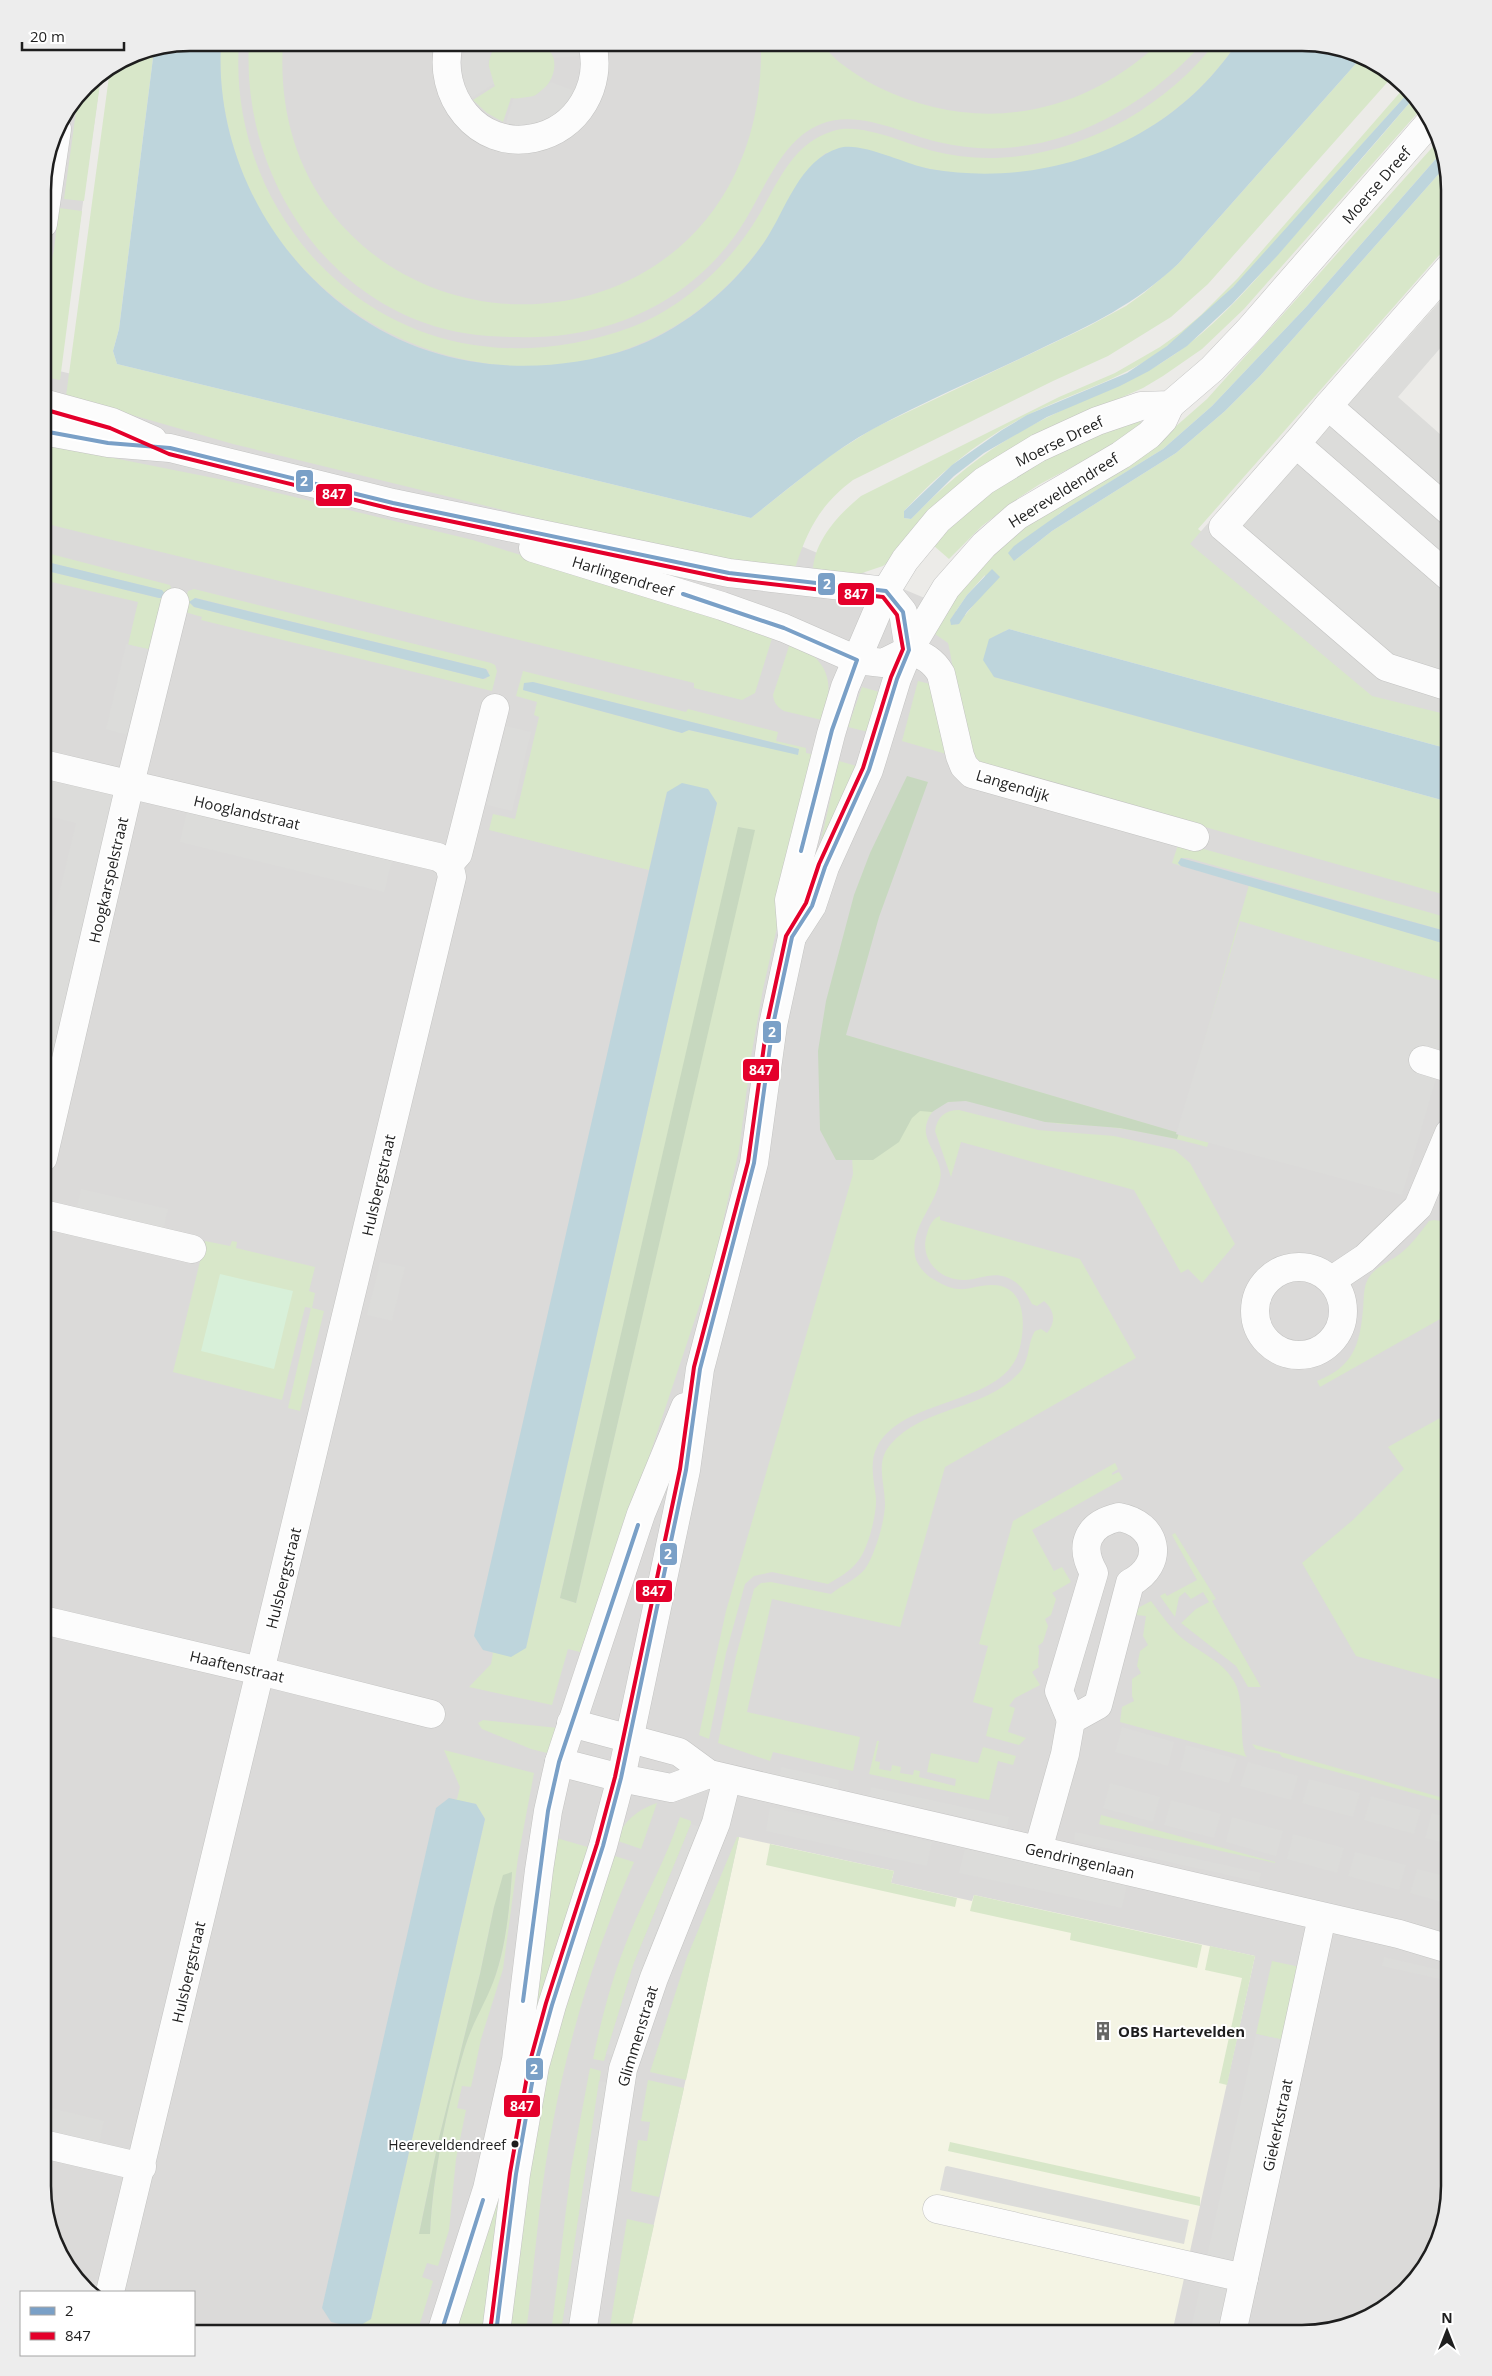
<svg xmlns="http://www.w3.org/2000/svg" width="1492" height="2376" font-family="'Open Sans',sans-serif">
<rect width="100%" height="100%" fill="#ecebe8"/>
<g fill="#dbdad9">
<polygon points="199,43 1256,43 1133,167 647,388 437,364 186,250"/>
<polygon points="101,76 59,371 777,536 1449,818 1449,2186 1425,2268 1367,2318 1302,2333 194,2333 194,2292 94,2292 58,2251 43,2186 43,181 54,133 86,86"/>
</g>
<polygon fill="#f4f4e4" points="739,1837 894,1871 891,1883 972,1901 974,1895 1255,1956 1172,2333 630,2333"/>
<g fill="#d8e7c9" fill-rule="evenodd">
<path d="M221,43H239C229,182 323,315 462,343C517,354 577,347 629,328C676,311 719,274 748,232C774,196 786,145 833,131C862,122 905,144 933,151C1037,178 1152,124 1215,43H1237C1179,131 1069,184 963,174C944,172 923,168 904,163C894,160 885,155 875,152C861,149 841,153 826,153C799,174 789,204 771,232C744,274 705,311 661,334C496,420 289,327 235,152C224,117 218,79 221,43Z"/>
<path d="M249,43H283C279,103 293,162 330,211C436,348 658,333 735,174C754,134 761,94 761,50C777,44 798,38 816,43C823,44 833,57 839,62C851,71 864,80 878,87C976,135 1080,117 1159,43H1203C1137,116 1039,167 938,142C901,133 859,109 821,124C777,141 761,202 734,237C718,259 697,279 675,294C629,325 573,339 518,337C486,337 455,334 425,323C310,282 242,161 249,43Z"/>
<path d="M497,43H545C569,67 543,106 511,98L503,122L487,113L473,100L495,86C486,71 487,56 497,43Z"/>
<path d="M154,50L119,329L113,351L117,364L751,518L828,457L874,428L1087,327L1126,306L1144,293L1178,264L1360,59L1384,67L1392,77L1208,284L1171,317L1108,356L1053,381L853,480C820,505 808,529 795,568L687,555L233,444L66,396L110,69L134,54Z"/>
<polygon points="101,76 84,201 64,199 78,97 86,86"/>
<path d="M1403,89L1407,94C1370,135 1333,177 1296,218C1254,266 1210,316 1158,353C1118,381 1069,394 1026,416C979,440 939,473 904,511V518L911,519C954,475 991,445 1046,418C1090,396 1135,382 1175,354C1220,323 1257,278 1293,237C1333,192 1373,146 1412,100L1421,109L1244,309L1202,349L1163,376L1143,388L1063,423L883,566L859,574L813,570C814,541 839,514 861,496L1059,397L1115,373L1160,347L1181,332L1201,315L1238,278Z"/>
<path d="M1438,141L1441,153L1307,306L1212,406L1163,449L1060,513L1014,561L1052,531L1176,453L1225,411L1260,376L1444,168L1449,190V244L1198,529L1377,675L1449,704V749L1009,629L990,639L994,677L1449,802V896L979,763C960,749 955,669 948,643L935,634L953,600L1001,543L1167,434L1207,399ZM985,575L980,597L957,625L950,620L967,595Z"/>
<polygon points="59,208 82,211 60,380 43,377 43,300 54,249"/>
<path d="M1138,419L1142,424L1106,449L1040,484L1020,497L982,526L949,559L933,545C971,504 1017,472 1067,447C1090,436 1115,428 1138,419Z"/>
<polygon points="43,444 224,480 473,540 773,635 755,693 742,700 694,688 694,683 43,523"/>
<polygon points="43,552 170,585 172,590 152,650 128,645 138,602 43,580 43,570 159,598 161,590 43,561"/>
<path d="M194,589L491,663L495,665L497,671L492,691L201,620L202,617L185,612L183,609L188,591ZM196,598L486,669L489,671L486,679H483L194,607L189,602Z"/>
<path d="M791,640C828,661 836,680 822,720L784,711C777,707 774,703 773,695Z"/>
<path d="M523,671L686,712L688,709L778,732L776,741L806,748V753L816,755L763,989L751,1057L739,1150L714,1262L630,1514L580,1652L568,1649L552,1705L469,1687L491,1664L493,1653L488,1650L508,1655L526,1648L717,803L704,789L667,792L649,870L489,830L493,814L515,819L539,717L534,715L537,702L516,696ZM533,682L799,749L798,754L688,730L682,733L523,690L524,684ZM739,827L754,831L576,1603L560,1598Z"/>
<polygon points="918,681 930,684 946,754 902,741"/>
<polygon points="862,687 883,693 872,733 848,727"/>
<polygon points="839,761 860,767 820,845"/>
<polygon points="1179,842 1449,918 1449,932 1188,858 1181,858 1178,863 1181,866 1172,863"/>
<path d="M1249,885L1449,945V983L1209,1141L1207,1147C1175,1138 1142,1131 1109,1127C1088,1124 1064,1126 1043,1121C1018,1116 980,1099 955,1101C942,1102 931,1109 927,1122C920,1143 945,1159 940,1180C935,1206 910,1228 915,1256C917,1265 924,1273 931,1278C940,1283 948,1288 958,1289C969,1290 979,1285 991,1285C1025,1284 1026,1322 1020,1347C1007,1407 903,1395 877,1447C869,1463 874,1481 876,1498C877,1514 868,1549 858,1561C851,1571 838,1578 828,1584L772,1572L754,1576L745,1584L726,1653L709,1739L699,1735L726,1611L853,1174L845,1035L1178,1133Z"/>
<path d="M959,1110L1038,1130L1114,1136L1175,1150L1190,1163L1235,1244L1202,1283L1188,1269L1181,1273L1134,1190L961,1142L951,1177L935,1131C937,1117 945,1110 959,1110Z"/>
<path d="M940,1216V1220L1080,1259L1136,1358L945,1467L900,1627L772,1599L747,1712L860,1737L853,1771L773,1752L770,1761L718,1743L736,1656L754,1589L761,1583L771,1582L831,1594C842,1585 856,1580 865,1569C875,1555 885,1520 885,1504C885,1483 875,1463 890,1445C923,1406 984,1411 1019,1373C1030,1361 1027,1344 1035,1331L1041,1329L1047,1333C1056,1323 1055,1310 1044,1301L1037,1306L1032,1304C1026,1292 1019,1282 1006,1277C991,1272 978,1280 964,1280C938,1280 919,1258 927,1234C929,1226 933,1218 940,1216Z"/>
<path d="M1434,1220L1449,1222V1314L1320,1387L1317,1381C1353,1367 1360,1345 1363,1309C1364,1299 1363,1288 1368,1279C1375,1266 1390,1262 1401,1253C1412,1244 1420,1233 1429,1221Z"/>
<polygon points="205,1241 230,1246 232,1241 237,1242 236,1248 315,1267 309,1291 315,1293 312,1308 324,1311 300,1411 288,1408 311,1308 305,1307 282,1400 173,1372"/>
<polygon points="1449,1413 1449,1682 1356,1656 1302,1563 1354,1519 1404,1469 1388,1447"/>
<path d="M1115,1463L1118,1469L1112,1473V1475L1119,1472L1123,1479L1032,1530L1054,1571L1062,1567L1071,1582L1052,1593L1056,1599L1051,1615L1045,1619L1048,1626L1043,1642L1038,1646C1041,1653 1036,1660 1039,1667L1032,1672L1040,1685L1015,1698L1009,1706L1015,1708L1008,1732L1026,1738L1019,1745L986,1736L993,1708L973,1702L988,1646L979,1644L1013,1521Z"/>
<polygon points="1175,1533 1216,1599 1212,1601 1261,1687 1248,1687 1236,1666 1181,1623 1196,1609 1209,1602 1203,1592 1191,1599 1185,1592 1179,1597 1175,1617 1160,1596 1165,1593 1167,1596 1197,1580 1172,1535"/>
<path d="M1151,1601C1161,1614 1170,1628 1183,1639C1201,1653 1224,1662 1235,1683C1246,1704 1238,1747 1247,1757L1120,1722L1122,1707L1134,1701L1132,1696V1679L1141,1673L1137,1666L1140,1651L1148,1645L1143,1636L1146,1616L1136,1615L1138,1608Z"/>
<polygon points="483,1720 558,1728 551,1754 531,1749 482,1729 478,1723"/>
<polygon points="877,1741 879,1741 875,1761 880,1762 879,1769 891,1771 892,1765 901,1767 900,1773 913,1775 914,1770 920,1771 919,1777 955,1786 956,1779 927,1772 931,1753 978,1763 983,1747 1016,1756 1013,1765 998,1761 989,1800 869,1774"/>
<polygon points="1252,1744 1447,1799 1449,1793 1449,1803 1282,1757 1280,1754 1256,1749"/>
<path d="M444,1750L534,1773L518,1858L503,1969L481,2039L471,2087L462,2086L457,2108L466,2110L456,2159L449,2230L438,2266L427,2263L422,2277L433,2281L417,2333H338L340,2324L336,2322L371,2319L485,1819L476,1804L452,1799H457L460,1787ZM512,1873C510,1903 506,1946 496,1974C487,1999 473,2021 465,2047C447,2106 433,2173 430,2234H419L439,2138L480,1974L494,1907Z"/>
<path d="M657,1803L641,1849L615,1840C626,1820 635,1811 657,1803Z"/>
<polygon points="1101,1815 1275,1862 1275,1863 1099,1824"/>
<path d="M680,1817L691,1821V1824L634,1963L604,2061L593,2059C602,2016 613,1974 630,1933C646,1894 667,1857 680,1817Z"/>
<polygon points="553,1837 591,1848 488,2333 471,2333 451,2328"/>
<polygon points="737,1837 739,1837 686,2080 650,2072 687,1957"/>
<polygon points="770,1844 894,1871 891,1883 957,1898 955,1907 766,1865"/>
<path d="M608,1854L634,1862C597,1946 570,2032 553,2122C539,2192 535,2263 526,2333H506L543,2076Z"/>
<polygon points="974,1895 1202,1945 1197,1968 1070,1940 1071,1933 970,1911"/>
<polygon points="1210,1946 1255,1956 1227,2085 1219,2083 1242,1978 1205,1970"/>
<polygon points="1272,1961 1300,1967 1284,2040 1256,2034"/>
<polygon points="590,2068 601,2071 561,2333 551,2333 571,2169"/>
<polygon points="648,2080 684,2088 659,2197 631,2191 638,2140 647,2141 650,2122 641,2121"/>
<polygon points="950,2142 1200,2197 1200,2206 948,2151"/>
<polygon points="627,2219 654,2225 630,2333 609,2333"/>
</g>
<g fill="#c7d8bf">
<polygon points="907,776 928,782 879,917 846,1035 1179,1133 1177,1139 1120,1128 1045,1122 966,1101 948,1102 932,1112 920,1111 912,1118 899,1142 873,1160 836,1160 820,1130 818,1051 826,1001 854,895 870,853"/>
<polygon points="738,827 755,830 576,1603 560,1598"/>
<path d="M512,1872C510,1904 506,1944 496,1974C488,1999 473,2021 465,2047C447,2106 433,2173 430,2234H419L439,2138L480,1974L494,1907L503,1875Z"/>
</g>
<polygon fill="#d8f0d9" points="220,1274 293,1291 274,1369 201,1351"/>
<g fill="#dcdcda">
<polygon points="467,43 497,43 493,49 488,63 494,84 472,98 467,90 462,70 462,60"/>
<polygon points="545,43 576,43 580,56 554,58"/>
<polygon points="551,82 575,91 563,108 555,115 536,123 516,125 506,123 513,99 535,96"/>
<polygon points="1449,291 1449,338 1398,397 1449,442 1449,715 1372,696 1190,544 1351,358 1373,377"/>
<polygon points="126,644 152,650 131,736 106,729"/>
<polygon points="506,726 531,732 512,811 487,805"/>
<polygon points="43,777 118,796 43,1105 43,960 76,823 43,815"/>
<polygon points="187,811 392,861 384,892 180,842"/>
<polygon points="1240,921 1449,983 1449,1034 1402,1195 1176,1134"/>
<polygon points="81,1189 168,1209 162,1235 75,1214"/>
<polygon points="380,1262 405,1267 392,1321 367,1315"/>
<polygon points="1122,1727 1174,1742 1168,1766 1115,1752"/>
<polygon points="1186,1745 1237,1759 1229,1783 1180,1770"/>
<polygon points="1248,1762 1298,1776 1291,1800 1240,1786"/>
<polygon points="781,1767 839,1780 838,1789 779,1776"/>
<polygon points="1309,1779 1360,1793 1353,1817 1302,1803"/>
<polygon points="1110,1783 1160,1797 1153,1822 1103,1808"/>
<polygon points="871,1787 1009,1817 1007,1827 869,1796"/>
<polygon points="1371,1796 1421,1810 1414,1834 1364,1820"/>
<polygon points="1171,1800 1221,1814 1214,1838 1164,1825"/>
<polygon points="770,1807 932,1842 927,1866 766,1831"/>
<polygon points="1432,1813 1449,1818 1449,1844 1425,1838"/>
<polygon points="1232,1817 1283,1831 1276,1856 1226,1842"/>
<polygon points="691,1824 701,1828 654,1937 616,2056 606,2054 634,1963"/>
<polygon points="1075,1832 1261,1873 1259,1882 1074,1841"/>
<polygon points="1293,1834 1344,1848 1337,1873 1287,1859"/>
<polygon points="965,1849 1127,1884 1122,1908 959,1873"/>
<polygon points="1355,1852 1406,1865 1399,1890 1348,1876"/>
<polygon points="1417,1869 1449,1877 1449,1904 1410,1893"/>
<polygon points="1384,1957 1449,1972 1449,1981 1382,1966"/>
<polygon points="1256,2034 1284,2040 1220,2333 1190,2333"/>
<polygon points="599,2081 610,2083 573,2333 561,2333"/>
<polygon points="43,2106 104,2121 99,2144 43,2130"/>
<polygon points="947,2166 1189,2220 1184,2244 940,2190 945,2167"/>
</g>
<g fill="#bed5dc">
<path d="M190,43H221C213,177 301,309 429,351C493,372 565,370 629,349C683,330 733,288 765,241C786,210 799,160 839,148C860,141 905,164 930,169C1047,189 1170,144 1237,43H1312L1360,59L1178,264C1135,304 1093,324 1040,349C985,376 927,400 873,429C829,453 791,487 751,518L117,364L113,351L119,329L154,50Z"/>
<polygon points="1407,94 1412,100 1278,255 1232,304 1187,346 1149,371 1120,386 1047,417 984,453 954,476 911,519 904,518 904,511 952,465 1002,430 1027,415 1127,373 1167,346 1233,287"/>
<polygon points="1441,153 1444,168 1260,376 1225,411 1176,453 1052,531 1014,561 1008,553 1014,546 1069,507 1163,449 1212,406 1307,306"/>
<polygon points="43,561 162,590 165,594 163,598 159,598 43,570"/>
<polygon points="992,569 1000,577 967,612 959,624 951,625 950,620 967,595"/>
<polygon points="195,598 486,669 490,676 483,679 194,607 189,602"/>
<polygon points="1009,629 1449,749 1449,802 994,677 983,660 989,639"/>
<polygon points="533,682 799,749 798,755 689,730 682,733 523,690 524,683"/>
<polygon points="682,783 708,789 717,803 526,1648 511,1657 483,1650 474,1636 667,792"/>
<polygon points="1181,858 1449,932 1449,945 1181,866 1178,863"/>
<polygon points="449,1798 476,1804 485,1819 371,2319 356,2328 331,2322 322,2308 436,1808"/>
</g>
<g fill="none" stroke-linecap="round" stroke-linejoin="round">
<g stroke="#c3c3c2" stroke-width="29">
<g id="minor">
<path d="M449,43C436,94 477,150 534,138C578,129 603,85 592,43"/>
<polyline points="43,224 57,129"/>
<polyline points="43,403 112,422 153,440"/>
<polyline points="1328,406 1296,444 1449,577"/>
<polyline points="43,431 108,443 170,448 393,503 729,573 886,591 903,612 909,650"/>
<polyline points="1296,444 1223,527 1386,667 1449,687"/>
<polyline points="1449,511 1328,406 1449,268"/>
<polyline points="533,548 722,606 784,628 857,660 883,663 909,650"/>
<path d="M909,650C924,656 933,660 941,674L960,756L964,766L972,774L1195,837"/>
<polyline points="43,764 438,857 449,864"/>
<polyline points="449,864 458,854 495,708"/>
<polyline points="792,937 789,900 831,734 845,687 886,591 905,560 938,520 984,481 1038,448 1097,421 1141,406 1170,405 1212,369 1249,330 1431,121"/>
<polyline points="1423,1060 1449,1068"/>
<polyline points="43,1158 130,784 175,602"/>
<polyline points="43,1214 192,1249"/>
<circle cx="1299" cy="1311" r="44"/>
<polyline points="1332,1280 1365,1258 1418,1207 1449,1133"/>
<path d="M1119,1517C1158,1524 1166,1564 1130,1583L1098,1705L1071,1720L1059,1691L1094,1573C1078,1545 1088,1524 1119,1517Z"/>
<polyline points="43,1620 260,1671 431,1714"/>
<polyline points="571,1723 679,1752 709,1774 1399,1934 1449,1949"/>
<polyline points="559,1762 621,1778 671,1788 709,1774"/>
<polyline points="1038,1850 1065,1754 1071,1720"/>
<polyline points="43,2144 142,2167"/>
<polyline points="937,2209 1244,2278"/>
<polyline points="110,2292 452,877 449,864"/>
<polyline points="441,2333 487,2189 516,2060 539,1870 548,1811 559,1762 641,1514 685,1407"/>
<polyline points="496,2333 516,2174 535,2066 552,2005 603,1846 621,1778 686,1470 700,1369 754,1163 773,1025 792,937 812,906 825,867 869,770 897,679 909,650 946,588 984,545 1017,516 1121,455 1149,435 1163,420 1170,405"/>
<polyline points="582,2333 623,2069 654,1978 716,1823 727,1779"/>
<polyline points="1232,2333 1322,1917"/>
</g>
</g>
<use href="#minor" stroke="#fcfcfc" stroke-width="28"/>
<g stroke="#fff" stroke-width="8">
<g id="bus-1">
<polyline points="43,431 108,443 170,448 393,503 729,573 886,591 903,612 909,650 897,679 869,770 825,867 812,906 792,937 773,1025 754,1163 700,1369 686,1470 621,1778 603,1846 552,2005 535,2066 516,2174 496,2333"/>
<polyline points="683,594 784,628 857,660 832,730 801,851"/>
<polyline points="523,2001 548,1811 559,1762 638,1525"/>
<polyline points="441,2333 483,2200"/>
</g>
</g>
<g stroke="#fff" stroke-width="8">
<polyline id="bus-2" points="43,409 110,428 169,454 392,509 728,579 883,597 897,615 903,649 891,677 863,768 819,864 806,903 786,936 767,1024 748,1162 694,1367 680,1469 615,1777 597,1844 546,2003 529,2065 510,2173 490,2332"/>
</g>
<use href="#bus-1" stroke="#7aa0c7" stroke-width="4"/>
<use href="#bus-2" stroke="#e4002b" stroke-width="4"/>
</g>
<defs>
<g id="building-bare" transform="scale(1.5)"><path d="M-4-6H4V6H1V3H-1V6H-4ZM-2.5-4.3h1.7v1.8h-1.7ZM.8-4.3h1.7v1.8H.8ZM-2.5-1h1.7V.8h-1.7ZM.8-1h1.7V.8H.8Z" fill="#666665" stroke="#fff" stroke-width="2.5" paint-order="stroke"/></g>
</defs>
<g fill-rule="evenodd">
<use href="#building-bare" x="1103" y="2031"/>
</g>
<circle fill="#1e1e1e" stroke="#fff" stroke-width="2" cx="515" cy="2144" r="4.5"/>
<g text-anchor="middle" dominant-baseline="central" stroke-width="4" stroke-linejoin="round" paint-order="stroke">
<g font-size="14" fill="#1e1e1e" stroke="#fff" text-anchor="end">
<text x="506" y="2144">Heereveldendreef</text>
</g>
<g font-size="15" fill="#1e1e1e" stroke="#fff">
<text transform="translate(1376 185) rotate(-49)">Moerse Dreef</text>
<text transform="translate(1059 441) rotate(-26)">Moerse Dreef</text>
<text transform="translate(1063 490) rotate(-32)">Heereveldendreef</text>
<text transform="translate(623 576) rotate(17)">Harlingendreef</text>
<text transform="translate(1013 785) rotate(17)">Langendijk</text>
<text transform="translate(247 812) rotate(13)">Hooglandstraat</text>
<text transform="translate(108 880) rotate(-77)">Hoogkarspelstraat</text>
<text transform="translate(378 1185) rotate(-77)">Hulsbergstraat</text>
<text transform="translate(283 1578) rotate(-76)">Hulsbergstraat</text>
<text transform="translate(237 1666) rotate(13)">Haaftenstraat</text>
<text transform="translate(1080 1860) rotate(13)">Gendringenlaan</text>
<text transform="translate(188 1972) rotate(-77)">Hulsbergstraat</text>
<text transform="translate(637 2036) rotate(-73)">Glimmenstraat</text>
<text transform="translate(1277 2125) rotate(-78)">Giekerkstraat</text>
</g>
<g font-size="15" font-weight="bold" fill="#1e1e1e" stroke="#fff" text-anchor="start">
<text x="1118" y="2031">OBS Hartevelden</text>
</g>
</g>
<path d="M0 0H1492V2376H0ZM190 51H1302A139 139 0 0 1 1441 190V2186A139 139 0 0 1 1302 2325H190A139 139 0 0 1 51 2186V190A139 139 0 0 1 190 51Z" fill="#ededed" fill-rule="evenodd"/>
<path fill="none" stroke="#1e1e1e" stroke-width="2.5" d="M190 51H1302A139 139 0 0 1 1441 190V2186A139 139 0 0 1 1302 2325H190A139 139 0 0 1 51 2186V190A139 139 0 0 1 190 51Z"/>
<g stroke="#fff" stroke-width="2">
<rect x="295" y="469" width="19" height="24" rx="5" fill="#7aa0c7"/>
<rect x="315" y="483" width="38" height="24" rx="5" fill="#e4002b"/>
<rect x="817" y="572" width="19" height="24" rx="5" fill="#7aa0c7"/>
<rect x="837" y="582" width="38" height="24" rx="5" fill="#e4002b"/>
<rect x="762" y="1020" width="20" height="24" rx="5" fill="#7aa0c7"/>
<rect x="742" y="1058" width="38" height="24" rx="5" fill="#e4002b"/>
<rect x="659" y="1542" width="19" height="24" rx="5" fill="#7aa0c7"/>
<rect x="635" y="1579" width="38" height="24" rx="5" fill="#e4002b"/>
<rect x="525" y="2057" width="19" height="24" rx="5" fill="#7aa0c7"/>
<rect x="503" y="2094" width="38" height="24" rx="5" fill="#e4002b"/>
</g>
<g font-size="14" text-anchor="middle" font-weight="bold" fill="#fff">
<text x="304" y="486">2</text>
<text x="334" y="499">847</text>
<text x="827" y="589">2</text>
<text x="856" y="599">847</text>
<text x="772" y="1037">2</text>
<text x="761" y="1075">847</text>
<text x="668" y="1559">2</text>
<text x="654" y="1596">847</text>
<text x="534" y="2074">2</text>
<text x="522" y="2111">847</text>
</g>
<rect x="20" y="2291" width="175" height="65" fill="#ffffff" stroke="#a5a5a5"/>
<rect x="30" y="2307" width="25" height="8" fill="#7aa0c7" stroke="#a5a5a5"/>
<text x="65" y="2316" font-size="15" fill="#1e1e1e">2</text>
<rect x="30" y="2332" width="25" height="8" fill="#e4002b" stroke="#a5a5a5"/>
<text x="65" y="2341" font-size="15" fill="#1e1e1e">847</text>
<g transform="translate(1447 2331)" stroke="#ffffff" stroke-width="4" paint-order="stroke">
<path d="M0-4L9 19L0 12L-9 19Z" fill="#1e1e1e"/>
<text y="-8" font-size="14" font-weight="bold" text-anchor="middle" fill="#1e1e1e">N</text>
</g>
<path d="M22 42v8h102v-8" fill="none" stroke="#1e1e1e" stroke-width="2.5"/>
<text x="30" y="42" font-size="15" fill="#1e1e1e" stroke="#ffffff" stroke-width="4" paint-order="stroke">20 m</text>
</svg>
